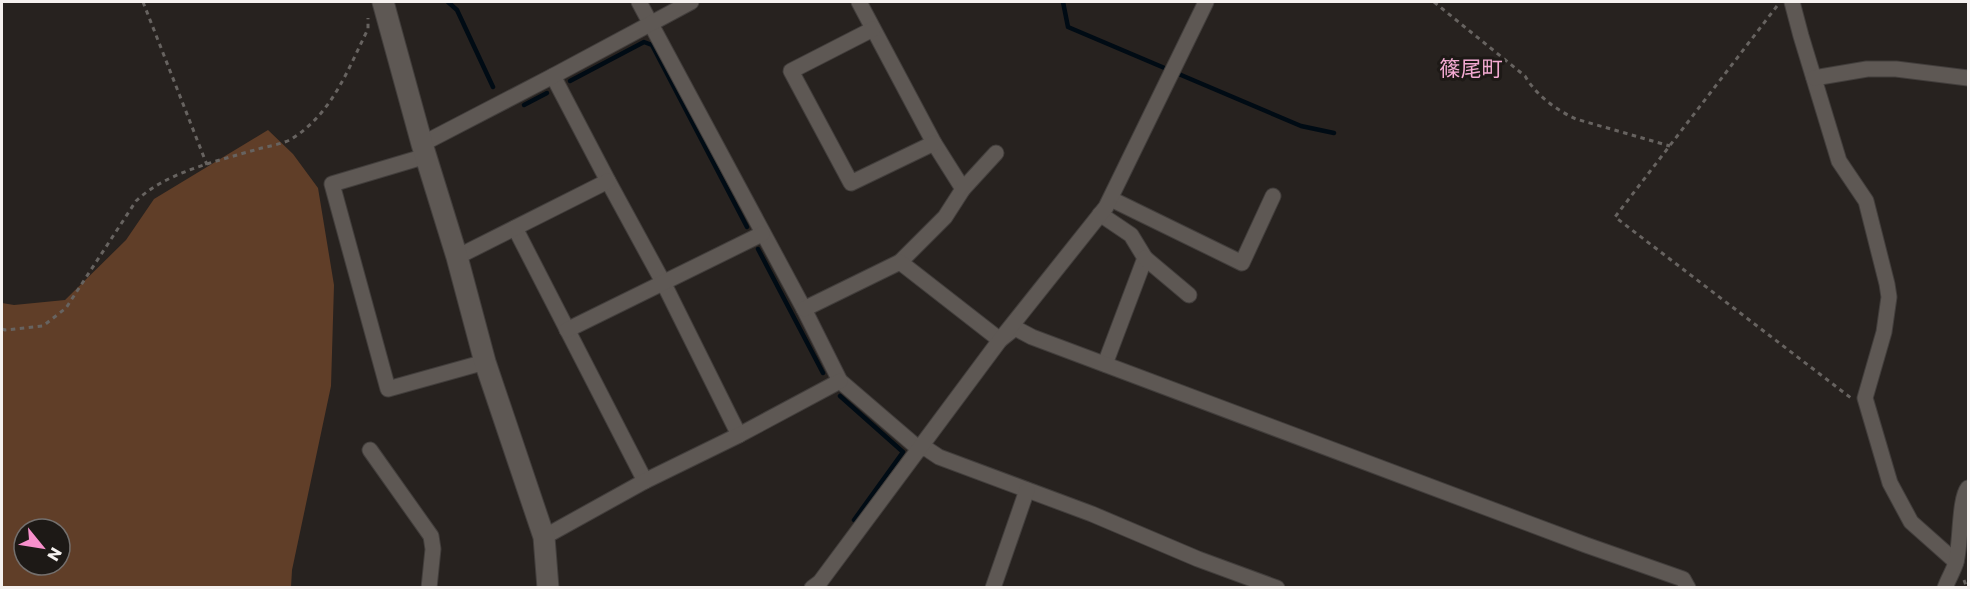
<svg xmlns="http://www.w3.org/2000/svg" width="1970" height="589" font-family="Poppins,'Noto Sans JP',sans-serif">
<rect width="100%" height="100%" fill="#27221f"/>
<path fill="#603e28" fill-rule="evenodd" d="M268,130L293,154L318,188L334,285L331,386L292,570L291,587H2V303L14,305L65,300L126,240L154,199ZM24,529H60V565H24Z"/>
<g fill="none" stroke-linecap="round" stroke-linejoin="round">
<g stroke="#000b14" stroke-width="4.5">
<polyline points="448,2 457,10 493,87"/>
<polyline points="1063,2 1068,27 1301,126 1334,133"/>
<polyline points="570,81 644,42 652,45 747,227"/>
<polyline points="524,105 547,93"/>
<polyline points="758,249 823,373"/>
<polyline points="840,396 903,452 854,520"/>
</g>
<g stroke="#423e3c" stroke-width="17">
<g id="street">
<polyline points="639,2 804,309 840,381 918,448 927,449 939,457 1092,514 1198,559 1277,588"/>
<polyline points="859,2 934,143 963,189"/>
<polyline points="1792,2 1801,36 1839,161 1866,201 1887,284 1889,297 1884,332 1865,398 1890,483 1911,522 1956,562"/>
<polyline points="873,29 791,71 851,183 934,143"/>
<polyline points="553,76 608,181 663,282 739,435"/>
<polyline points="1814,78 1867,69 1896,69 1968,78"/>
<polyline points="422,144 553,76 691,2"/>
<polyline points="426,156 332,184 388,389 485,362"/>
<polyline points="1111,199 1242,263 1273,196"/>
<polyline points="1100,214 1131,235 1145,258 1105,364"/>
<polyline points="515,228 645,481"/>
<polyline points="457,257 608,181"/>
<polyline points="1145,258 1189,295"/>
<polyline points="900,262 945,217 963,189 996,153"/>
<polyline points="804,309 900,262 1000,340 1015,328 1032,337 1586,545 1683,579 1688,588"/>
<polyline points="567,330 762,234"/>
<polyline points="370,450 431,536 433,549 429,588"/>
<polyline points="544,537 645,481 739,435 840,381"/>
<polyline points="812,588 820,582 1000,340 1106,207 1206,2"/>
<polyline points="993,588 1027,490"/>
<path d="M1945,588C1948,579 1954,570 1956,562C1961,544 1959,499 1968,488"/>
</g>
</g>
<g stroke="#423e3c" stroke-width="23">
<polyline id="secondary" points="383,2 422,144 457,257 485,362 544,537 548,588"/>
</g>
<g stroke="#676360" stroke-width="3" stroke-dasharray="4.5 4.5" stroke-linecap="butt">
<polyline points="143,2 207,165"/>
<path d="M1434,2L1525,76C1536,95 1556,110 1576,119L1670,146"/>
<polyline points="1777,6 1615,217 1851,398"/>
<path d="M2,329L5,330L43,326L66,308L136,201C166,172 218,161 258,149C269,146 284,144 293,138C333,112 348,69 368,29V18"/>
<polyline points="1964,580 1967,588"/>
</g>
<use href="#street" stroke="#5e5854" stroke-width="15"/>
<use href="#secondary" stroke="#5e5854" stroke-width="21"/>
</g>
<g text-anchor="middle" dominant-baseline="central" stroke-width="6" stroke-linejoin="round" paint-order="stroke">
<g font-size="21" fill="#f3aad2" stroke="#1d1916">
<text x="1471" y="68">篠尾町</text>
</g>
</g>
<rect width="1970" height="589" fill="none" stroke="#f5f1ef" stroke-width="6"/>
<g transform="translate(42 547) rotate(120)"><circle r="28" fill="#1d1916" stroke="#736f6d" stroke-width="1.5"/>
<path d="M0-4.5L10 22L0 15L-10 22Z" fill="#f890cc"/>
<text y="-9" font-size="16" font-weight="bold" text-anchor="middle" fill="#f5f1ef">N</text>
</g>
</svg>
